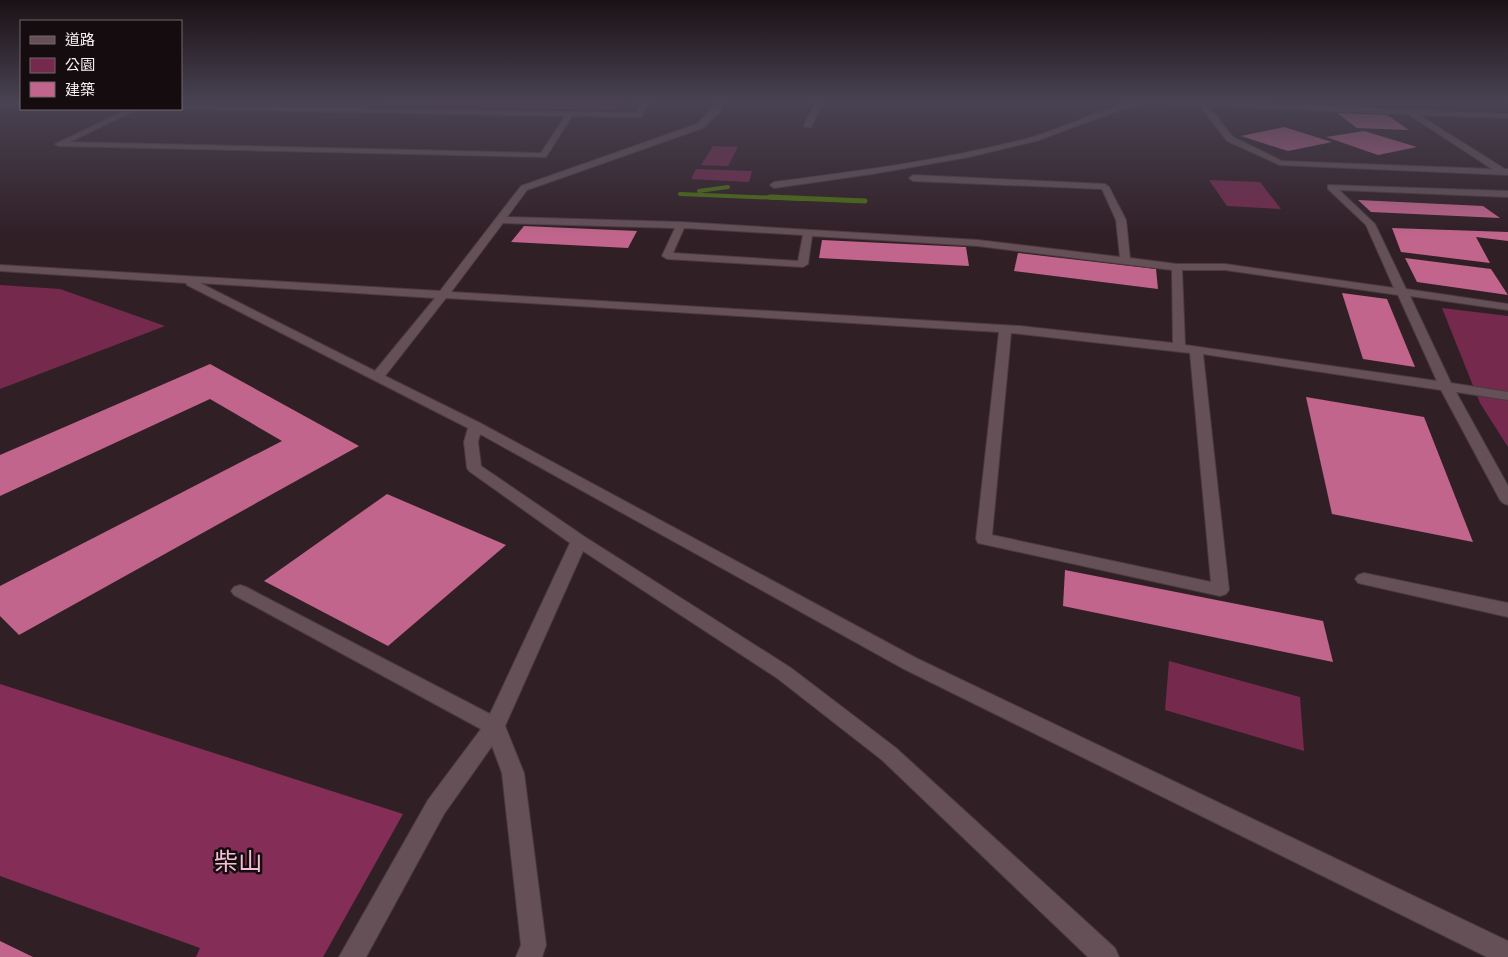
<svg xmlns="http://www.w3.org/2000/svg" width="1508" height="957" font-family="Jost,'Noto Sans TC',sans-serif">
<rect width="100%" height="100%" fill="#311f26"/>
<g fill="#752a4d">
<polygon points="387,102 624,102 618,110 383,106"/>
<polygon points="713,146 738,147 728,166 701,165"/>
<polygon points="696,169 752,171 749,182 691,179"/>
<polygon points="1209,180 1260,182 1281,209 1227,206"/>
<polygon points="0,285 60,289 165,326 0,389"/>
<polygon points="1442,308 1508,316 1508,447 1480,403"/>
<polygon points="1169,661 1300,697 1304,751 1165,710"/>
</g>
<polygon fill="#842e57" points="0,684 403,814 323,957 196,957 200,948 0,876"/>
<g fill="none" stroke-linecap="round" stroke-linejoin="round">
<g stroke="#4b700f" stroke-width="4">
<polyline points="699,191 728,187"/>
<polyline points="680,194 803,199"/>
</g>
<polyline stroke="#4b700f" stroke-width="5" points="770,197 865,201"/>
</g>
<g fill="#c1658c">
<polygon points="1337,113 1387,115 1409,130 1357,128"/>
<polygon points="1284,127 1332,142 1288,151 1241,136"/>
<polygon points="1364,131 1417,147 1378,155 1326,137"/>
<polygon points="1358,200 1483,206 1500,218 1371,212"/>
<polygon points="524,226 637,231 628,248 511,242"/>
<polygon points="1392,228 1508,232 1508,241 1476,237 1490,263 1401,252"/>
<polygon points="822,240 966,247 969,266 819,258"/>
<polygon points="1018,253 1156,269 1158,289 1014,271"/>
<polygon points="1405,258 1491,269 1508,295 1417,282"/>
<polygon points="1342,293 1387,299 1415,367 1363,359"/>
<polygon points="210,364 359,446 19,635 0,616 0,586 282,441 210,399 0,496 0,455"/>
<polygon points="1306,397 1424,417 1473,542 1332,514"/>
<polygon points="387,494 506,545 388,646 264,581"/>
<polygon points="1065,570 1323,621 1333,662 1063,606"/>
<polygon points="0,941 33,957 0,957"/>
</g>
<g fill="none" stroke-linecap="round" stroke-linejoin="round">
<g stroke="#4a3b41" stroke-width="2">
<g id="minor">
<polygon points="21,102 21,106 0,108 0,104"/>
<polygon points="641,102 648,102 641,117 638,117 572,116 546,157 543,157 59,146 55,144 129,109 137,109 70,142 541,153 565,116 178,109 181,109 181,106 636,113"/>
<path d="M718,102H725L719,113L703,128L527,190L507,217L681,222L978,240L1120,257L1116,220L1102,189L913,181L909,178L913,175L1105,184L1109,187L1126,220L1130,258L1177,264H1225L1394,288L1366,225L1328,189V185L1508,191V197L1339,190L1375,224L1406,289L1508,304V310L1410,296L1451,383L1508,392V400L1456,392L1508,486V505L1503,503L1500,500L1441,390L1203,354L1229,590L1226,594L1220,596L978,543L976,539L999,332L446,298L385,376L480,423L916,658L1508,941V957H1487L902,668L480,434L478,442L481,466L585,537L791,668L896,748L1115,948L1119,957H1088L882,760L777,678L583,551L505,726L524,773L546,945L542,957H516L521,945L502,773L492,746L444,814L366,957H339L428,800L481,729L234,595L231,591L234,587L240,585L246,587L490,714L570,543L469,471L467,468L464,442L468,428L187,285L186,283L0,271V265L440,291L521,186L697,124ZM503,223L675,228L662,256L667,259L803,267L808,264L812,236L978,246L1172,270L1173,343L1020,326L451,292ZM684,228L803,235L798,261L673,253ZM1182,270H1225L1398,295L1437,381L1185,345ZM200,283L435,298L375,371ZM1011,333L1190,353L1211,582L992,535Z"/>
<polygon points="816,102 823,102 811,127 805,127 804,125"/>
<path d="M1133,102H1211L1508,114V118L1419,115L1505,169H1508V175L1280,165L1227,141L1200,106L1146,104L1120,110L1036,141L969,157L872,174L774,188L770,185L774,182C859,171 946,160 1029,138C1064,128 1097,110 1133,102ZM1208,106L1408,114L1492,169L1282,161L1233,137Z"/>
<polygon points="1364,573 1508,603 1508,617 1358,583 1355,579 1358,575"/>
</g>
</g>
<use href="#minor" fill="#655057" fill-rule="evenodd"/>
</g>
<linearGradient id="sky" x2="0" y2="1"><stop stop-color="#1b1115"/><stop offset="0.43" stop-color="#484252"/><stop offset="1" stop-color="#484252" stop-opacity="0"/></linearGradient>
<rect width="1508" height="236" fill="url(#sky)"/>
<g text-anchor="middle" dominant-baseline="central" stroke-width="5" stroke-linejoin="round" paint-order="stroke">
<g font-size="24" fill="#f4c1d4" stroke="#140c0f">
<text x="238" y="861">柴山</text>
</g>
</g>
<rect x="20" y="20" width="162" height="90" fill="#140c0f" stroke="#71676a"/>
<rect x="30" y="36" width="25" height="8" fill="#655057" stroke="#71676a"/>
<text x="65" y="45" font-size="15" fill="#fceff3">道路</text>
<rect x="30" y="58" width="25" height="15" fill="#752a4d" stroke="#71676a"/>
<text x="65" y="70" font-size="15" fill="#fceff3">公園</text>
<rect x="30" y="82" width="25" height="15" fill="#c1658c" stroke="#71676a"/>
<text x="65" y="95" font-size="15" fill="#fceff3">建築</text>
</svg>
